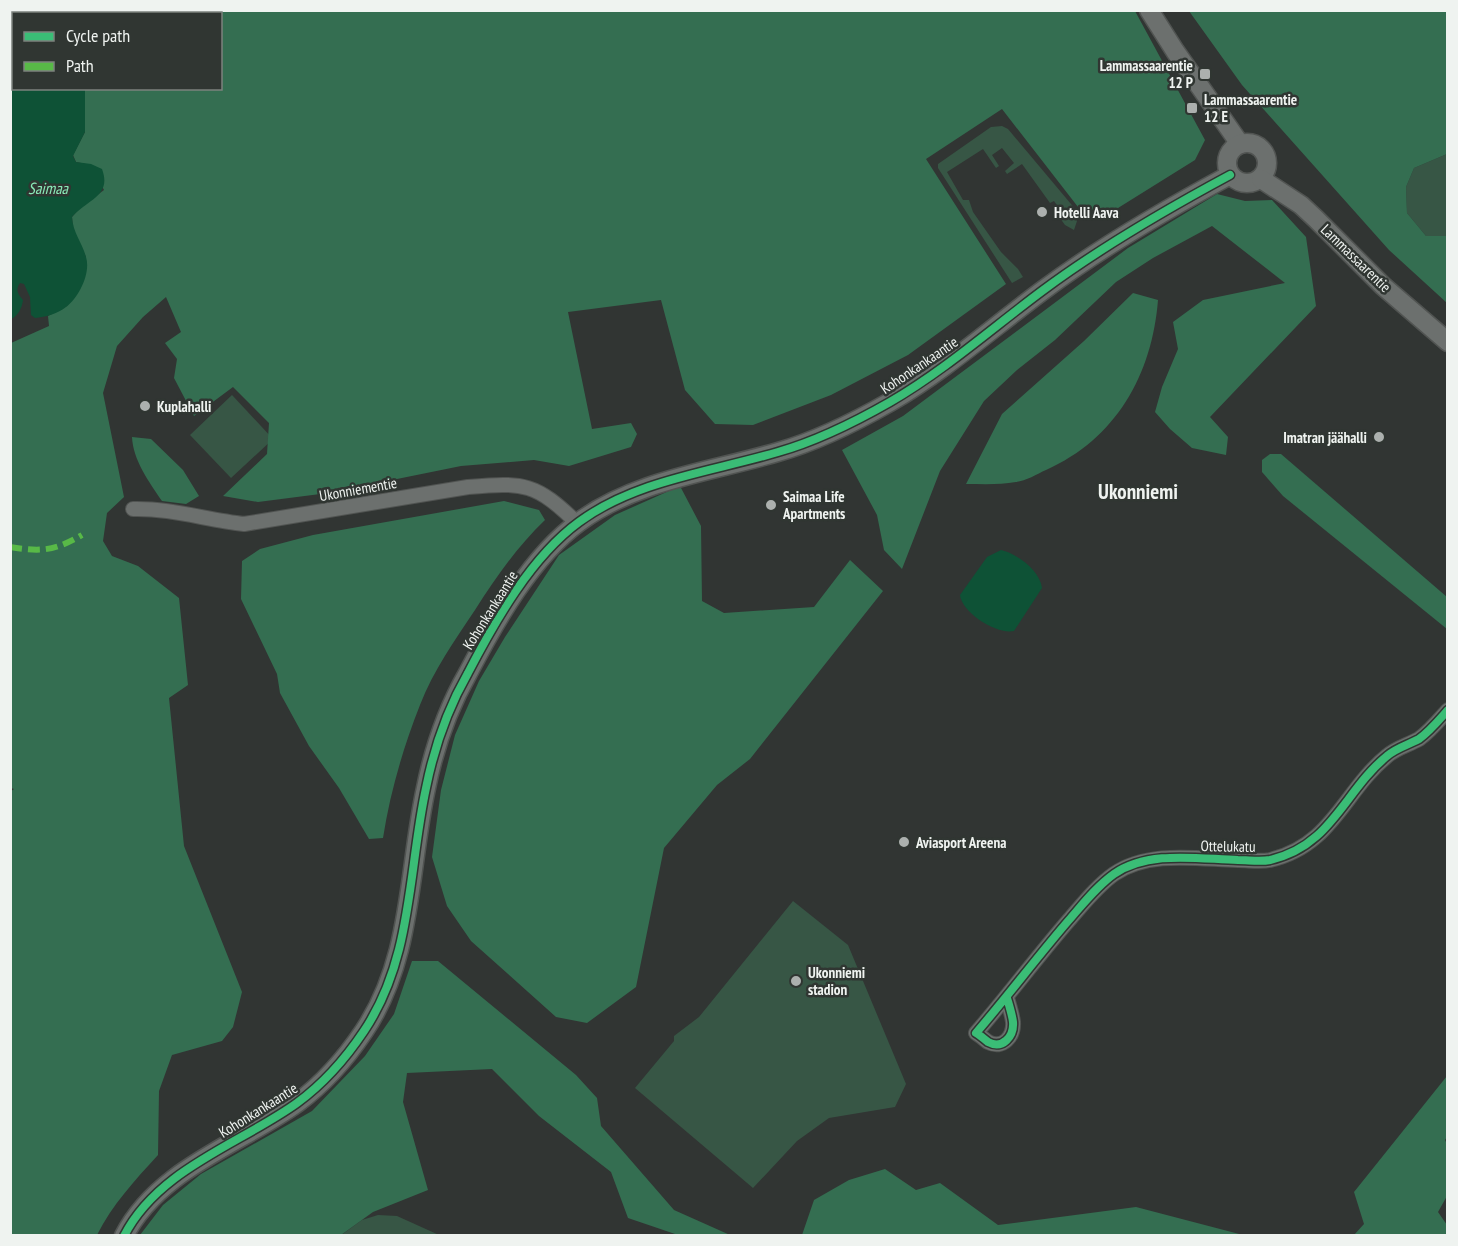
<svg xmlns="http://www.w3.org/2000/svg" width="1458" height="1246" font-family="'PT Sans Narrow',sans-serif">
<rect width="100%" height="100%" fill="#313533"/>
<g fill="#375645">
<polygon points="1002,126 1008,129 1076,210 1077,221 1074,230 1065,225 1057,214 1061,211 1054,201 1050,203 1022,164 1007,174 1005,171 1014,163 1002,148 992,155 999,166 996,168 983,149 947,172 963,200 969,200 973,212 1001,252 1018,269 1023,277 1012,283 938,168 938,164 991,127"/>
<polygon points="1447,154 1447,236 1426,236 1407,213 1406,187 1414,168"/>
<polygon points="232,395 273,439 231,478 190,435"/>
<polygon points="793,901 848,945 906,1084 895,1107 829,1118 797,1141 753,1188 635,1088 674,1041 674,1036 699,1017"/>
<polygon points="378,1215 397,1216 439,1235 340,1236 362,1220"/>
</g>
<g fill="#346e51">
<path d="M78,11H1135L1205,140L1195,160L1110,213L1078,207L1002,109L926,159L1006,284L908,355L831,395L753,425L715,424L685,390L661,300L568,312L592,429L631,423L637,434L631,447L569,466L534,460L461,466L328,493L258,502L223,496L267,454L269,423L233,387L194,416L174,378L177,359L165,343L181,332L166,297L143,317L117,346L103,393L124,497L107,513L103,541L112,556L138,566L179,598L188,685L169,698L184,846L242,992L233,1027L222,1041L172,1055L159,1091L158,1155C135,1180 112,1205 97,1235H11L10,792L14,789L11,788V343L49,326L48,316L67,306L86,257L73,229L72,217L80,208L104,190L91,165L76,162L73,155L85,132V89L220,88V14H79Z"/>
<polygon points="1189,11 1447,11 1447,154 1414,168 1406,187 1407,213 1426,236 1447,236 1447,303 1389,250 1242,85"/>
<polygon points="1217,194 1245,201 1272,200 1306,237 1316,306 1210,417 1228,437 1226,455 1192,448 1170,429 1155,412 1162,387 1178,349 1173,322 1203,300 1285,283 1212,226 1153,258 1116,282 1055,340 1017,370 984,401 940,471 902,569 884,550 877,515 842,450 903,416 1128,248"/>
<path d="M1133,293L1158,300C1152,375 1116,439 1046,470C1037,474 1026,481 1016,482C1000,485 982,484 966,484L1002,414L1084,341Z"/>
<path d="M132,437L151,439L183,470L199,496L186,504L162,501C149,482 133,460 132,437Z"/>
<polygon points="1270,454 1281,454 1447,597 1447,629 1283,496 1262,472 1262,460"/>
<polygon points="680,486 701,526 702,601 724,613 814,607 850,560 883,591 750,759 717,785 664,848 636,987 587,1023 556,1017 471,941 447,906 432,857 441,790 455,735 479,681 505,637 559,555 615,515"/>
<path d="M504,501L539,510L545,520C517,547 496,577 475,610C455,640 433,671 420,705C403,748 390,793 383,838L369,839L339,788L309,746L280,693L277,674L241,599L242,561L260,549L313,535Z"/>
<polygon points="412,961 438,961 576,1075 597,1098 601,1126 674,1210 730,1235 678,1235 628,1218 611,1172 539,1116 492,1069 407,1073 403,1102 428,1190 373,1212 341,1235 140,1235 163,1205 201,1174 312,1111 365,1056 394,1014"/>
<polygon points="1447,1076 1448,1135 1445,1140 1448,1146 1447,1196 1438,1212 1447,1225 1447,1235 1354,1235 1364,1224 1354,1192"/>
<polygon points="885,1169 916,1190 940,1183 998,1225 1136,1207 1243,1235 802,1235 814,1200 849,1180"/>
</g>
<g fill="#0e5236">
<path d="M11,10L78,11L79,13L14,14V88L85,89V132L73,156L76,162L91,164L102,169C112,196 88,199 72,217C73,233 82,242 86,257C91,273 79,297 66,307C57,314 46,317 35,318L31,315L30,297L24,284L20,283C15,290 18,294 23,300C22,308 18,316 11,319Z"/>
<path d="M1001,550C1018,554 1040,571 1042,588L1014,631C997,635 962,613 960,595L987,557Z"/>
</g>
<g fill="none" stroke-linecap="round" stroke-linejoin="round">
<g stroke="#515452" stroke-width="16">
<g id="street">
<path d="M133,509C170,508 207,520 244,524L468,487C524,482 536,483 577,523"/>
<path d="M1007,998C1009,1005 1012,1014 1013,1022C1014,1036 1003,1050 988,1042C984,1039 980,1035 976,1033C1008,996 1037,957 1069,920C1083,904 1097,886 1114,874C1149,850 1198,859 1238,860C1249,860 1260,862 1270,860C1332,846 1344,791 1387,756C1396,748 1408,745 1419,739C1430,731 1439,720 1448,710"/>
</g>
</g>
<g stroke="#515452" stroke-width="21">
<g id="secondary">
<polyline points="1149,10 1175,51 1240,144"/>
<circle cx="1247" cy="163" r="20"/>
<polyline points="1261,179 1301,205 1316,219 1383,286 1448,342"/>
<path d="M124,1236C158,1169 240,1144 297,1103C323,1084 346,1058 364,1031C413,958 408,870 426,788C434,748 448,708 468,673C495,621 531,557 579,522C636,480 711,472 778,452C817,441 855,422 890,402C945,370 991,329 1042,291C1101,247 1165,210 1230,175"/>
</g>
</g>
<use href="#street" stroke="#6c706e" stroke-width="14"/>
<use href="#secondary" stroke="#6c706e" stroke-width="18"/>
<path stroke="#58b947" stroke-width="6" stroke-dasharray="12 6" stroke-linecap="butt" d="M10,547C42,552 54,551 82,535"/>
<g stroke="#303632" stroke-width="11">
<g id="cycleway">
<path d="M1007,998C1009,1005 1012,1014 1013,1022C1014,1036 1003,1050 988,1042C984,1039 980,1035 976,1033C1008,996 1037,957 1069,920C1083,904 1097,886 1114,874C1149,850 1198,859 1238,860C1249,860 1260,862 1270,860C1332,846 1344,791 1387,756C1396,748 1408,745 1419,739C1430,731 1439,720 1448,710"/>
<path d="M124,1236C158,1169 240,1144 297,1103C323,1084 346,1058 364,1031C413,958 408,870 426,788C434,748 448,708 468,673C495,621 531,557 579,522C636,480 711,472 778,452C817,441 855,422 890,402C945,370 991,329 1042,291C1101,247 1165,210 1230,175"/>
</g>
</g>
<use href="#cycleway" stroke="#3abd76" stroke-width="8"/>
</g>
<g fill="#acb0ae" stroke="#303632" stroke-width="2">
<rect x="1199" y="68" width="12" height="12" rx="3"/>
<rect x="1186" y="102" width="12" height="12" rx="3"/>
<circle cx="1042" cy="212" r="6"/>
<circle cx="145" cy="406" r="6"/>
<circle cx="1379" cy="437" r="6"/>
<circle cx="771" cy="505" r="6"/>
<circle cx="904" cy="842" r="6"/>
<circle cx="796" cy="981" r="6"/>
</g>
<g text-anchor="middle" dominant-baseline="central" stroke-width="5" stroke-linejoin="round" paint-order="stroke">
<g font-size="15" font-weight="bold" fill="#eff3f0" stroke="#303632" text-anchor="start">
<text x="1193" y="65" text-anchor="end">Lammassaarentie<tspan x="1193" dy="17">12 P</tspan></text>
<text x="1204" y="99">Lammassaarentie<tspan x="1204" dy="17">12 E</tspan></text>
<text x="1054" y="212">Hotelli Aava</text>
<text x="157" y="406">Kuplahalli</text>
<text x="1367" y="437" text-anchor="end">Imatran jäähalli</text>
<text x="783" y="496">Saimaa Life<tspan x="783" dy="17">Apartments</tspan></text>
<text x="916" y="842">Aviasport Areena</text>
<text x="808" y="972">Ukonniemi<tspan x="808" dy="17">stadion</tspan></text>
</g>
<g font-size="15" fill="#eff3f0" stroke="#303632">
<text transform="translate(1356 258) rotate(44)">Lammassaarentie</text>
<text transform="translate(919 365) rotate(-34)">Kohonkankaantie</text>
<text transform="translate(358 489) rotate(-10)">Ukonniementie</text>
<text transform="translate(490 610) rotate(-58)">Kohonkankaantie</text>
<text transform="translate(1228 846) rotate(1)">Ottelukatu</text>
<text transform="translate(258 1110) rotate(-32)">Kohonkankaantie</text>
</g>
<g font-size="16" font-style="italic" fill="#8aeab8" stroke="#303632">
<text x="48" y="188">Saimaa</text>
</g>
<g font-size="21" font-weight="bold" fill="#eff3f0" stroke="#303632">
<text x="1138" y="491">Ukonniemi</text>
</g>
</g>
<rect width="1458" height="1246" fill="none" stroke="#eff3f0" stroke-width="24"/>
<rect x="12" y="12" width="210" height="78" fill="#303632" stroke="#7c827e" stroke-width="1.5"/>
<rect x="24" y="32" width="30" height="9" fill="#3abd76" stroke="#7c827e" stroke-width="1.5"/>
<text x="66" y="42" font-size="18" fill="#eff3f0">Cycle path</text>
<rect x="24" y="62" width="30" height="9" fill="#58b947" stroke="#7c827e" stroke-width="1.5"/>
<text x="66" y="72" font-size="18" fill="#eff3f0">Path</text>
</svg>
